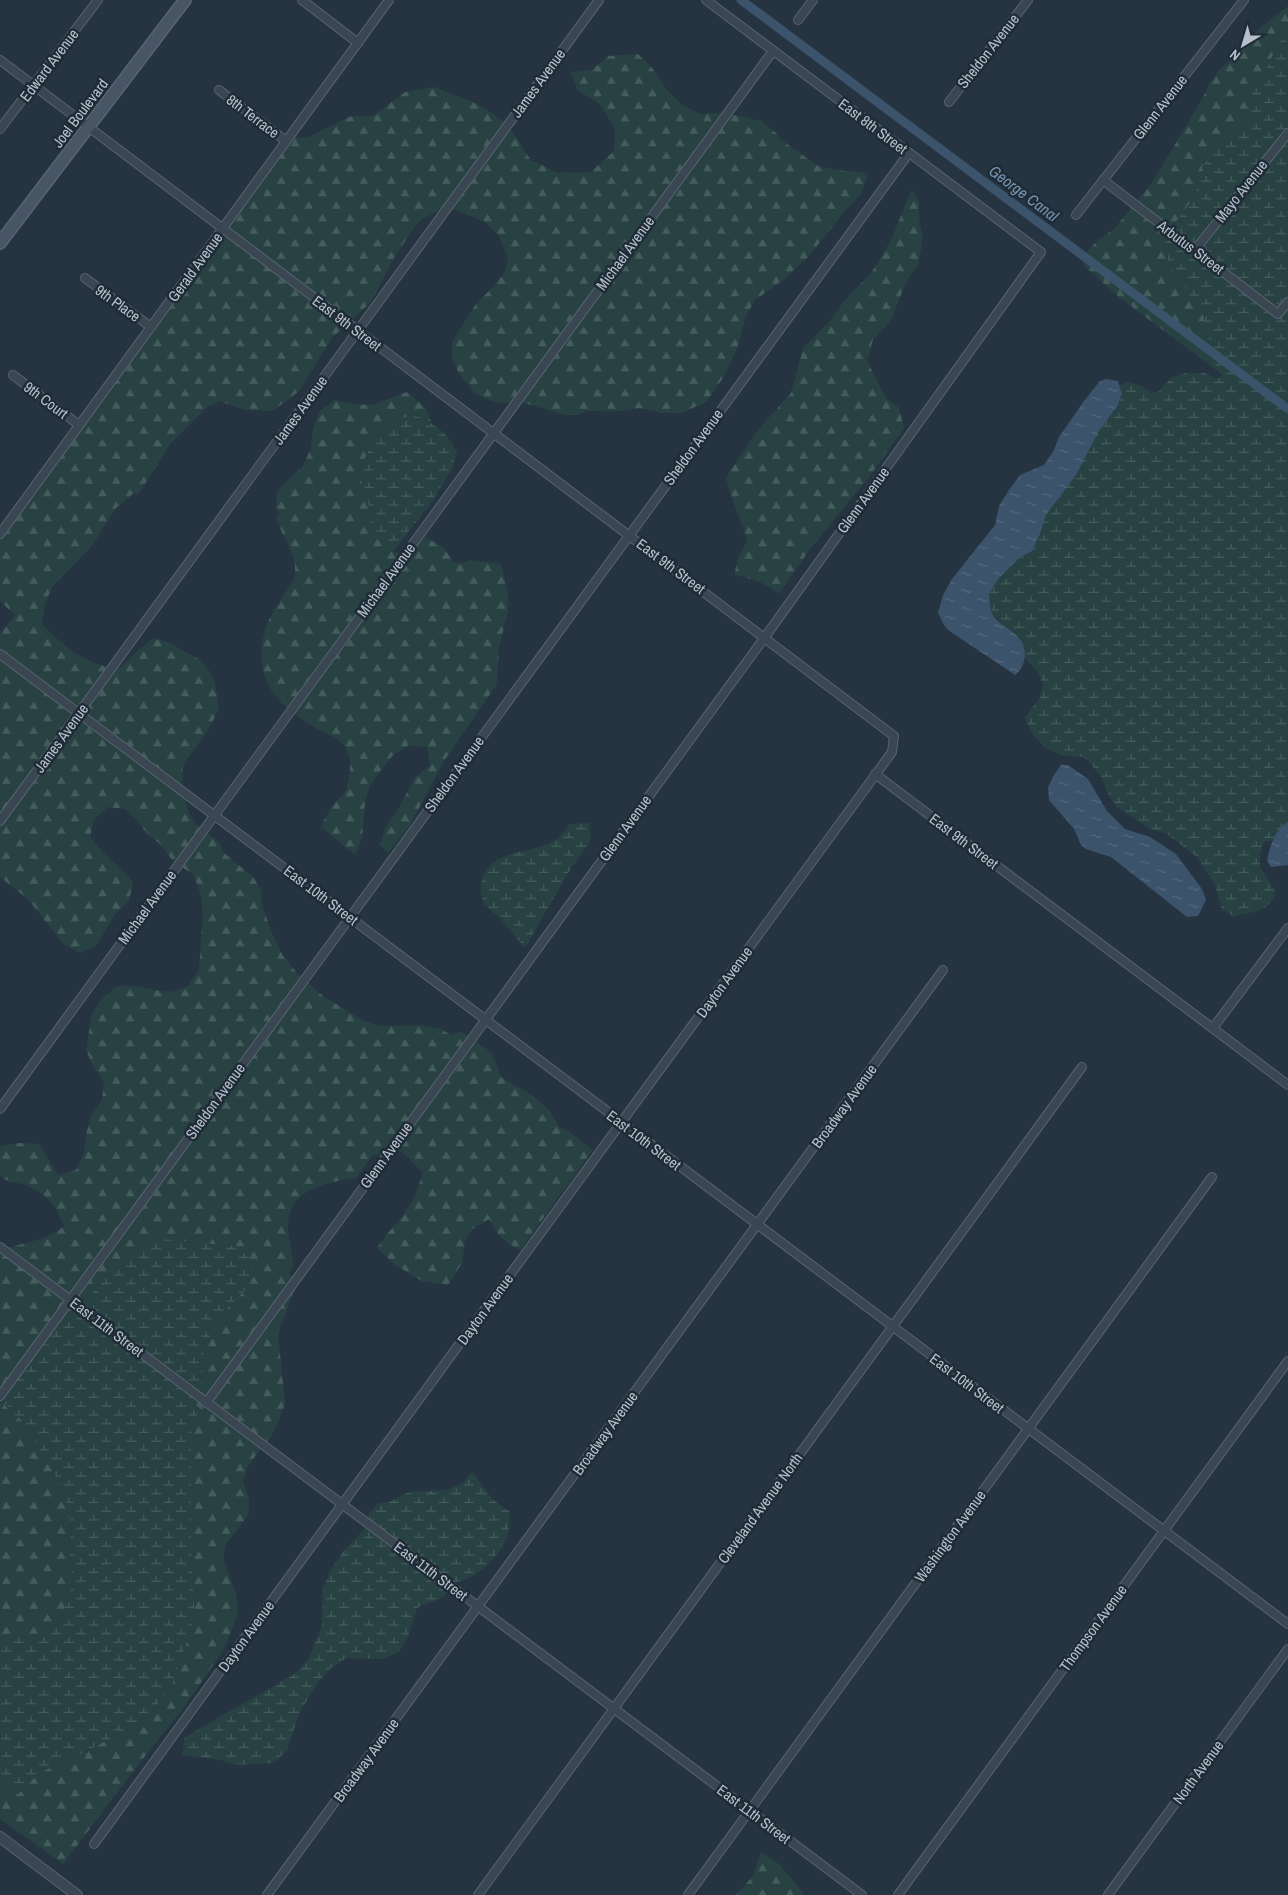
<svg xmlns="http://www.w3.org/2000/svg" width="1288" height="1895" font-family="'Archivo Narrow',sans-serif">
<defs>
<pattern id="forest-firs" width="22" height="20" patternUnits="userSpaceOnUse" patternTransform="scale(1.25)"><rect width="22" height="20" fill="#284243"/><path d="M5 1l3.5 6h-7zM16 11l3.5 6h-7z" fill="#455c5d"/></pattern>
<pattern id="wetland-marsh" width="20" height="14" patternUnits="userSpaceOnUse" patternTransform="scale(1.25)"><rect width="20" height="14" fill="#284243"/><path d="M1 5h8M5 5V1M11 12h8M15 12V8" fill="none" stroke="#455c5d"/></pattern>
<pattern id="water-ripples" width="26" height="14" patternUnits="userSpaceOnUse" patternTransform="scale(1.25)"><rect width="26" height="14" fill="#3b536b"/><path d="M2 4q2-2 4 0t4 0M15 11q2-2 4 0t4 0" fill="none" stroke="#556a7f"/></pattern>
</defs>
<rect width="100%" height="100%" fill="#263442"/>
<g fill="url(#forest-firs)">
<polygon points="1288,6 1288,32 1277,46 1264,75 1252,90 1251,117 1243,127 1225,135 1202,167 1204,173 1191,202 1172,227 1166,237 1165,243 1167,257 1171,269 1184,285 1194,304 1203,314 1215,365 1225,372 1223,375 1120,298 1083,265 1085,254 1098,240 1113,230 1152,183 1202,99 1210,83 1222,67 1235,56 1261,27"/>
<path d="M638,54L653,69L667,90L681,104L700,114L720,113L735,115L761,121L780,136V139L818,166L845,171L868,173L861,194L845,211L808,257L782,281L755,300L746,316L738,346L723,378L706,402L682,413H663L639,408L623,411H587L578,415H566L524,403H507L492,401L476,394L459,374L452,358V342L476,304L493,287L505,272L508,259L499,236L485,222L451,208L440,210L422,219L415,226L394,258L370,303L332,338L299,391L273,411L245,410L219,401L206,408L171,443L138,495L134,493L116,508L91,547L52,587L45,604L42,624C64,647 85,664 118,669L153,638L170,643L202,661L212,676L215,683L219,709L209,729L184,763L182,773L183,789L189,814L195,823L220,843L223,852L254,878L261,891V902L273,936L283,956L297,973L323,996L362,1020L379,1026L419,1025L439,1028L451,1035L462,1032L492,1053L501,1077L532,1095L548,1109L558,1124V1127L567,1130L593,1150L520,1250C505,1243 496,1234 489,1219L471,1230L465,1240L462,1263L448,1285L422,1281L395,1265L377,1248L387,1234L405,1214L404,1212L413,1201L423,1173L404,1153L395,1150L372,1156L356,1178C332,1181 294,1188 289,1216C285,1233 293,1250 293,1266L289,1273L294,1280V1291L278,1333L285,1403L280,1418L271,1437L258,1452L247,1468L243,1481L249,1500V1514L226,1544L223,1558L236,1594L238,1612L232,1630L222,1652L183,1709L158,1739L63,1864L0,1819V1781L15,1795L19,1793L33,1779L47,1769L64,1763L130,1728L160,1702L171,1687L189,1636L194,1618V1598L191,1560V1444L192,1426L199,1408L179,1392C187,1398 192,1399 201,1394C202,1368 203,1341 218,1319C225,1309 236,1300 245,1290L233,1246L162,1239L144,1244L130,1258L101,1280L87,1302L83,1304L5,1405C10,1413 19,1416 24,1423C44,1450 69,1491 71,1524C71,1536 68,1547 69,1559C69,1566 74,1574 73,1581C71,1600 61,1619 49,1633L29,1637L0,1634V1251C21,1242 46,1242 64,1226C55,1205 47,1193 25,1185C14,1181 9,1184 0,1175V1146L19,1143L39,1144L58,1175L76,1170L84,1153L86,1135L91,1116L102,1100L104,1082L93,1066L86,1050L92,1013L103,998L117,986H136L154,990L172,992L189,985L199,969L203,913L201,895L194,875L173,861L159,843L148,835L137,820L125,809L108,807L94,820L90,837C103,854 119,866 133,882L129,901L115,914L96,946L80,953L63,944L28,899L0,877V634L15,615L0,601V533L287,138L308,137L351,116H373L405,92L434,87L475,103L490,112L508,125L532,162L534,161L556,172L579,173L592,171L614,151L615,128L599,103L577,90L571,72L592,70L608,56Z"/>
<path d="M912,189L919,203V218L923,238L918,266L908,278L890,322L873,340L867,361L886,398L899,408L904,428L869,477L810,549L779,594C766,582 750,578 734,575L739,556L747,541C741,519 731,499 726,477L758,430L791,393L803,348L829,322L845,300L872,272L891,240Z"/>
<path d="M407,392L426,408L431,422L416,416L361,480L368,497L369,515L388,547L393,552L407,555L422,535L444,548L453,561L460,564L471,560L501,564L508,593V612L499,647L497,684L444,761L410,825L388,853L380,844L386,826L398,810L415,777L430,766L427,747L409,745L393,755L370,785L365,802L362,838L355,855L325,830L320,829C323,821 328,813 333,806C336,801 342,797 345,791C351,778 353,756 343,744C335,735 323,733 314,727C292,713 267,695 263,669C258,644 266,621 280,601C284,594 291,586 294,578C298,566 290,545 283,535C280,529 280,523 275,518L280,513L276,509L277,491L303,466L311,448L313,429L320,411L335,400L354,404L372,405Z"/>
<polygon points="761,1852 779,1864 805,1895 736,1895 753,1876"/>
</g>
<g fill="url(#wetland-marsh)">
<polygon points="1288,32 1288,822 1281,827 1274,840 1264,842 1260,854 1260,867 1275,890 1275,897 1266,907 1254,912 1233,916 1222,910 1215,885 1197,857 1167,834 1150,829 1118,808 1110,798 1100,775 1088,761 1083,757 1063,756 1046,748 1033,735 1025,718 1040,697 1043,685 1038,672 1025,658 1019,638 1005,627 992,613 989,594 999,578 1012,565 1021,557 1032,551 1040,534 1046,515 1076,475 1099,431 1118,405 1122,393 1120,385 1129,382 1142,386 1151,393 1158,392 1171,378 1185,373 1205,373 1215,379 1221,377 1225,372 1215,365 1203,314 1194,304 1184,285 1171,269 1167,257 1165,243 1166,237 1172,227 1191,202 1204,173 1202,167 1225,135 1243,127 1251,117 1252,90 1264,75 1277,46"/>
<path d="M416,416C437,425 446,432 457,452L452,469L433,500L393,552L375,533L369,515L368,497L361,480L363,462L372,444L397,418Z"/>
<path d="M589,823L590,842L568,873L525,948L499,917L484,905C483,899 480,891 481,886C486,846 532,856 557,839C562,835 566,829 570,824Z"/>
<polygon points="162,1239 233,1246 249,1257 255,1274 245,1290 218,1318 210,1336 204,1353 201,1394 193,1399 186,1398 200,1408 192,1426 191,1444 191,1560 194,1598 194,1618 189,1636 171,1687 160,1702 130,1728 64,1763 47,1769 33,1779 19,1793 15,1795 0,1781 0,1634 29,1637 49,1633 61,1618 74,1580 69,1562 71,1525 67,1505 53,1470 23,1421 9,1411 4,1397 69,1309 87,1302 101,1280 130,1258 143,1244"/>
<path d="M472,1472L493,1500L510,1512C509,1520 510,1532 506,1539C499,1557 476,1579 457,1582C442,1602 438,1598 417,1608L408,1636L399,1652L383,1659L346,1658L331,1668L318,1682L299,1714L287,1750L274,1763L237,1765L220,1760L182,1755L185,1737L296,1673L308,1660L322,1625L323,1587L331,1570L342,1553L369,1524V1514L378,1503L389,1502L409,1492L447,1490L463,1483Z"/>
</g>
<g fill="url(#water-ripples)">
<path d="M1106,379L1118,381L1122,393L1118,405L1099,431L1076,475L1046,515L1040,534L1032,551L1021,557L1012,565L999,578L989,594C990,599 990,608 992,613C996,623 1011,629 1018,637C1028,648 1027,666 1015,675L948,630L944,625L938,613L943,595L952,579L995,525L999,506L1009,490L1020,475L1044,465L1054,450L1059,437L1084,401L1099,382Z"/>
<polygon points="1061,765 1068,765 1088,779 1107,811 1125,829 1150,837 1176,854 1202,889 1206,900 1198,916 1187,917 1111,857 1086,849 1081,845 1074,829 1049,800 1048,787 1054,775"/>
<path d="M1288,822V865L1271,867L1267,861C1269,849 1275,828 1288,822Z"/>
</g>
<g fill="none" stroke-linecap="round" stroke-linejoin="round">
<polyline stroke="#3b536b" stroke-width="9" points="741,0 1288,409"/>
<g stroke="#58646f" stroke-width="10">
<g id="minor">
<polyline points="302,0 358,43"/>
<polyline points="798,20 813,0"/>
<polyline points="0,60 894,736 892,752 94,1844"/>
<polyline points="219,90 286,141"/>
<polyline points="949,102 1028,0"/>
<polyline points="0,129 98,0"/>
<polyline points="1103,180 1278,314 1288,302"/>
<polyline points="1076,215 1244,0"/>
<polyline points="1195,250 1288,133"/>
<polyline points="85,278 151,327"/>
<polyline points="13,375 79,425"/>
<polyline points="0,534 389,0"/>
<polyline points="0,654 1288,1624"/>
<polyline points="875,774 1288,1085"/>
<polyline points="0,821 599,0"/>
<polyline points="1213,1028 1288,928"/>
<polyline points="0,1109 773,51"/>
<polyline points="0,1247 862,1895"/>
<polyline points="0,1396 909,153"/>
<polyline points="206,1403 765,637 1041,252 706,0"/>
<polyline points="267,1895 943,970"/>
<polyline points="478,1895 1082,1067"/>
<polyline points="688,1895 1212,1177"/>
<polyline points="898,1895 1288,1361"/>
<polyline points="1108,1895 1288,1649"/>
</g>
</g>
<g stroke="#58646f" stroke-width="12">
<polyline id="tertiary" points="0,1837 77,1895"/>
</g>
<g stroke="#58646f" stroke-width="14">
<polyline id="secondary" points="0,243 185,0"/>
</g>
<use href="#minor" stroke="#3a4651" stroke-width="8"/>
<use href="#tertiary" stroke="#3a4651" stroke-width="10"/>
<use href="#secondary" stroke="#485564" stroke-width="11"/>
</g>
<g text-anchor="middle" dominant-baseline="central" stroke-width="5" stroke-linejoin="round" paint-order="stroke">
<g font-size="15" fill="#b7c1cb" stroke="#1f2b37">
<text transform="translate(988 51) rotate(-52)">Sheldon Avenue</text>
<text transform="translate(49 65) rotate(-53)">Edward Avenue</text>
<text transform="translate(538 83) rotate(-54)">James Avenue</text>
<text transform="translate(1160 107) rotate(-52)">Glenn Avenue</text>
<text transform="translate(80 113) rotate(-53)">Joel Boulevard</text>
<text transform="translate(253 116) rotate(37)">8th Terrace</text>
<text transform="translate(873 126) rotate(37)">East 8th Street</text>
<text transform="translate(1241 191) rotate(-52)">Mayo Avenue</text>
<text transform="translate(1191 247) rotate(37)">Arbutus Street</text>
<text transform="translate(625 253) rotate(-54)">Michael Avenue</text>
<text transform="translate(195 267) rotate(-54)">Gerald Avenue</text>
<text transform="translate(118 303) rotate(36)">9th Place</text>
<text transform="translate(347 323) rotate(37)">East 9th Street</text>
<text transform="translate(46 400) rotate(37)">9th Court</text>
<text transform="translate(300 410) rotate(-54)">James Avenue</text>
<text transform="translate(693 447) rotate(-54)">Sheldon Avenue</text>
<text transform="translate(863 500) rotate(-54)">Glenn Avenue</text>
<text transform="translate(671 566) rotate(37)">East 9th Street</text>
<text transform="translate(386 580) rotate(-54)">Michael Avenue</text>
<text transform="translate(61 738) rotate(-54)">James Avenue</text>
<text transform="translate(454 774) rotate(-54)">Sheldon Avenue</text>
<text transform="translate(625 828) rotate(-54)">Glenn Avenue</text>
<text transform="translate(964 841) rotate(37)">East 9th Street</text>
<text transform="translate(321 895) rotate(37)">East 10th Street</text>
<text transform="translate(147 907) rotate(-54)">Michael Avenue</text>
<text transform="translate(724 982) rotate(-54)">Dayton Avenue</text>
<text transform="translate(215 1101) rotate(-54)">Sheldon Avenue</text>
<text transform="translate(844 1106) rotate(-54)">Broadway Avenue</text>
<text transform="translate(644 1140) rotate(37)">East 10th Street</text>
<text transform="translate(386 1155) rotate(-54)">Glenn Avenue</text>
<text transform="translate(485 1309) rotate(-54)">Dayton Avenue</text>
<text transform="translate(107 1327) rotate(37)">East 11th Street</text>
<text transform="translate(967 1383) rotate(37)">East 10th Street</text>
<text transform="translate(605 1433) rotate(-54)">Broadway Avenue</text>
<text transform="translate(760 1508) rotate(-54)">Cleveland Avenue North</text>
<text transform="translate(950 1536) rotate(-54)">Washington Avenue</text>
<text transform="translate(431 1571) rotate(37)">East 11th Street</text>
<text transform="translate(1093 1628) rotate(-54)">Thompson Avenue</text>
<text transform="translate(246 1636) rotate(-54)">Dayton Avenue</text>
<text transform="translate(366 1760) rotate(-54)">Broadway Avenue</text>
<text transform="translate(1198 1772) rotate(-54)">North Avenue</text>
<text transform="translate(754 1814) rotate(37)">East 11th Street</text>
</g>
<g font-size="16" font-style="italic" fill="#7794af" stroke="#1f2b37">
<text transform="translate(1024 193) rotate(37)">George Canal</text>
</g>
</g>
<g transform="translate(1243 45) rotate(218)" stroke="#1f2b37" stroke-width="4" paint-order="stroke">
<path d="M0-4L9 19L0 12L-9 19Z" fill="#b7c1cb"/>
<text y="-8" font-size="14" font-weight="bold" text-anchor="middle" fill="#b7c1cb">N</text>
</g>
</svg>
